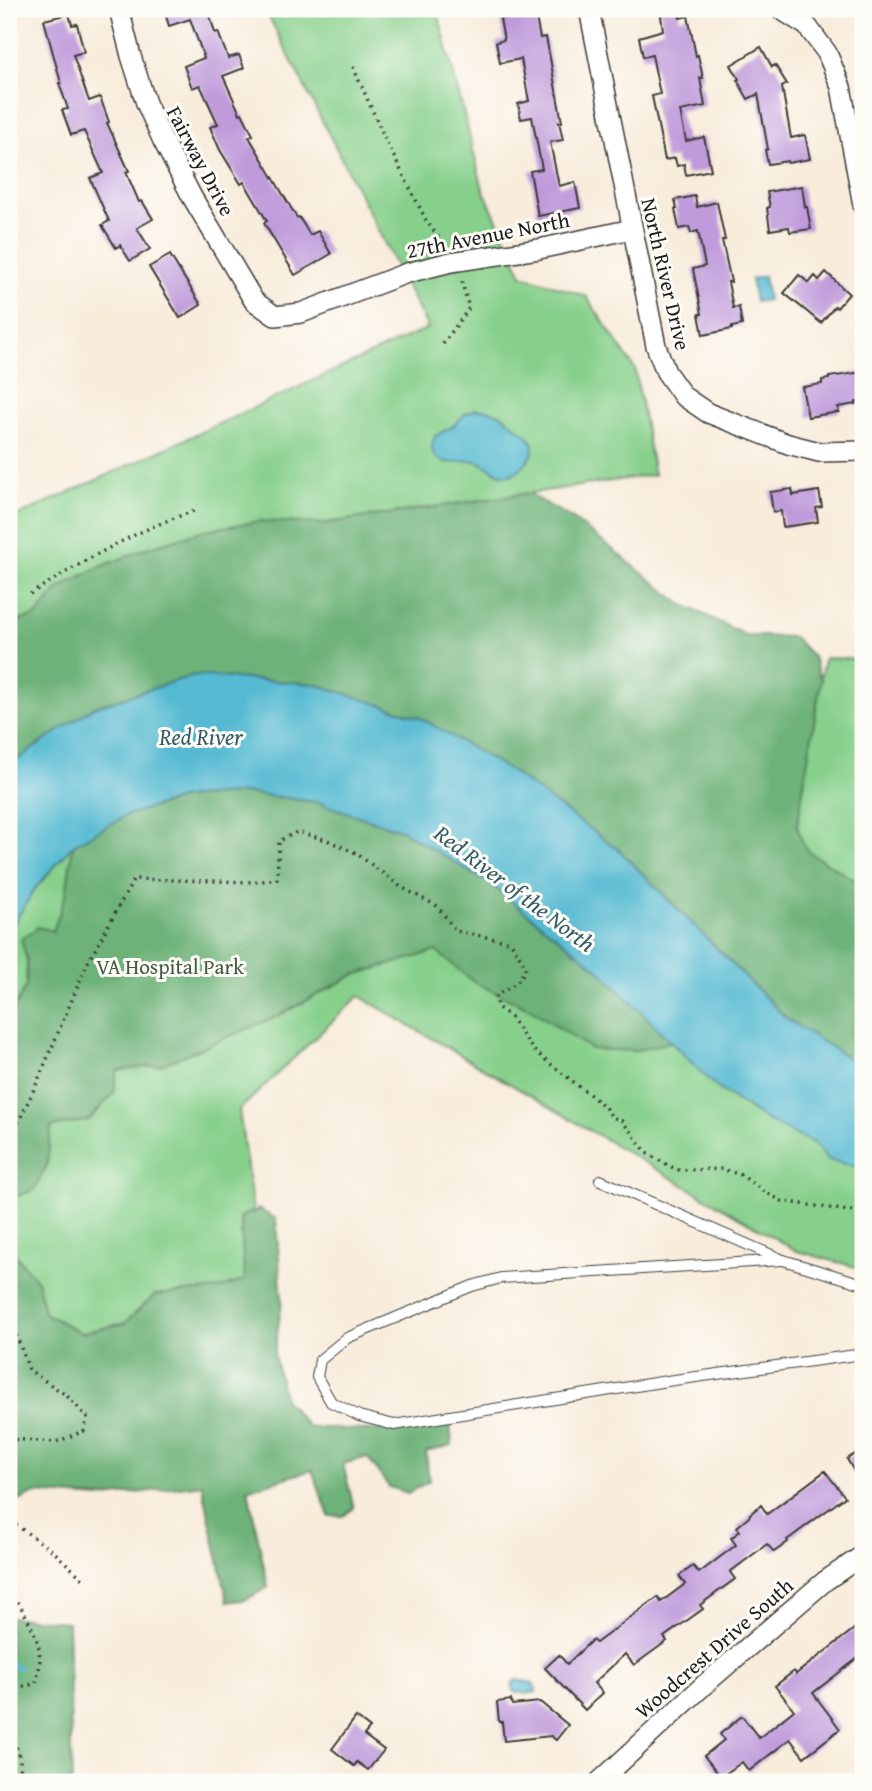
<svg xmlns="http://www.w3.org/2000/svg" width="872" height="1791" font-family="'Gentium Book Plus',serif">
<rect width="100%" height="100%" fill="#fdfcf7"/>
<filter id="ink" filterUnits="userSpaceOnUse"><feTurbulence type="fractalNoise" baseFrequency=".0143" numOctaves="2"/><feDisplacementMap in="SourceGraphic" scale="14" xChannelSelector="R" yChannelSelector="G"/><feConvolveMatrix kernelMatrix="1 2 1 2 8 2 1 2 1" color-interpolation-filters="sRGB"/></filter>
<filter id="wash" filterUnits="userSpaceOnUse"><feTurbulence type="fractalNoise" baseFrequency=".00686" numOctaves="4" result="noise"/><feDisplacementMap in="SourceGraphic" scale="28" xChannelSelector="R" yChannelSelector="G"/><feGaussianBlur stdDeviation="1.57" result="paint"/><feColorMatrix in="noise" values="0 0 0 0 0 0 0 0 0 0 0 0 0 0 0 0 0 1.4 0 .05"/><feComposite in="paint" operator="in"/></filter>
<g filter="url(#wash)">
<rect width="100%" height="100%" fill="#f8ecdb"/>
<g fill="#87d08c" stroke="#527654" stroke-width="2">
<polygon points="265,9 437,9 483,189 522,275 586,296 635,369 654,475 320,524 9,657 9,520 428,328"/>
<polygon points="824,658 863,659 863,885 810,853 803,844 797,826"/>
<polygon points="73,845 596,967 715,1086 766,1120 815,1144 828,1160 863,1168 863,1269 797,1251 359,996 239,1110 286,1449 9,1480 9,931 34,890"/>
</g>
<g fill="#6db278" stroke="#44674a" stroke-width="2">
<polygon points="528,493 573,519 611,548 680,603 747,636 794,637 813,657 821,681 797,826 803,844 810,853 863,885 863,1064 856,1063 787,1019 619,850 509,770 418,717 94,707 9,765 9,623 36,616 60,588 93,570 147,548 205,530 261,521 320,524"/>
<polygon points="247,793 316,802 401,830 490,884 596,967 671,1042 634,1051 591,1049 529,1008 475,983 436,951 354,975 278,1016 161,1065 117,1071 114,1093 89,1120 51,1127 47,1165 34,1190 9,1199 9,1017 26,986 27,960 21,939 38,927 53,931 66,894 73,845 127,815 184,798"/>
<polygon points="259,1209 276,1219 282,1301 274,1355 285,1400 308,1427 363,1430 413,1429 450,1423 452,1445 426,1452 429,1481 408,1493 389,1487 367,1457 343,1464 354,1508 343,1516 329,1516 312,1470 248,1489 268,1587 247,1599 228,1602 202,1484 99,1498 35,1493 9,1506 9,1247 38,1282 44,1313 81,1333 125,1323 155,1295 217,1289 245,1280 240,1217"/>
<polygon points="9,1617 68,1622 72,1782 9,1782"/>
</g>
<g fill="#54bad2" stroke="#386b77" stroke-width="2">
<polygon points="764,276 768,300 755,302 751,279"/>
<path d="M476,409L489,410L502,415L529,437L533,444V454C526,462 520,473 509,475C496,476 490,466 479,462C464,457 448,469 436,457C430,450 432,444 435,436L452,427L465,414Z"/>
<polygon points="194,675 315,684 419,717 509,770 619,850 787,1019 856,1063 863,1064 863,1168 828,1160 815,1144 766,1120 715,1086 596,967 490,884 401,830 316,802 247,793 184,798 127,815 73,845 34,890 9,931 9,765 94,707"/>
<polygon points="518,1680 533,1683 536,1689 535,1693 532,1692 528,1694 514,1692 512,1686 513,1682"/>
</g>
<g fill="none" stroke-linecap="round" stroke-linejoin="round">
<polyline stroke="#54bad2" stroke-width="5" points="9,1664 19,1668"/>
</g>
<g id="blocks">
<g fill="#c09bdb">
<polygon points="164,9 213,9 214,12 209,13 215,33 218,32 228,58 239,55 244,68 223,76 240,114 242,113 253,135 249,137 297,218 299,217 310,235 318,231 331,254 295,275 264,223 267,221 244,182 241,184 220,150 210,127 218,124 200,85 192,88 184,66 204,58 190,19 169,26"/>
<polygon points="660,9 678,9 680,18 688,16 696,56 698,55 703,78 700,78 705,106 680,111 686,141 704,137 711,170 686,175 684,164 677,166 675,158 665,160 652,96 660,94 652,55 643,57 639,37 663,30"/>
<polygon points="535,12 540,38 546,37 562,122 559,122 563,140 550,142 559,186 575,182 580,208 538,216 530,171 542,169 532,117 521,119 518,104 529,101 521,59 500,63 496,42 504,40 500,19"/>
<polygon points="69,14 72,25 77,24 84,52 73,55 89,101 100,97 109,122 107,123 129,171 126,172 139,202 142,201 153,219 137,228 150,249 130,261 120,245 116,248 102,225 109,221 90,178 103,173 84,131 71,135 62,110 68,109 59,83 61,83 44,20"/>
<polygon points="761,47 772,67 775,65 787,84 782,87 791,138 805,135 810,159 788,163 787,161 768,164 765,150 768,149 758,94 748,99 737,80 739,79 731,65"/>
<polygon points="802,186 805,207 807,207 811,229 790,232 789,227 770,230 767,208 770,207 767,192"/>
<polygon points="695,196 697,207 717,202 725,240 722,240 731,282 728,282 733,308 739,307 742,325 732,327 732,329 703,335 699,314 702,314 693,269 705,266 698,231 691,233 689,227 679,229 675,209 677,209 675,200"/>
<polygon points="170,255 201,305 180,318 149,267"/>
<polygon points="826,272 849,294 837,308 835,306 821,323 784,293 799,275 809,283 815,276 819,280"/>
<polygon points="862,372 863,374 863,401 856,402 856,404 838,407 839,412 808,417 802,387 822,384 822,380 829,379 829,377"/>
<polygon points="792,489 793,495 819,491 822,507 816,508 818,522 783,527 781,511 773,512 770,492"/>
<polygon points="863,1449 863,1487 847,1459"/>
<polygon points="825,1471 845,1497 787,1540 788,1542 774,1552 767,1544 730,1572 735,1579 700,1605 703,1609 664,1637 667,1641 634,1665 625,1654 594,1683 603,1693 585,1710 545,1668 559,1655 567,1664 592,1640 596,1643 658,1597 661,1602 685,1584 679,1576 693,1566 699,1573 736,1545 731,1538 740,1531 737,1527 749,1517 750,1514 761,1505 767,1514"/>
<polygon points="863,1622 863,1654 813,1693 840,1729 804,1757 790,1739 749,1771 742,1762 721,1777 704,1756 724,1740 720,1734 742,1716 759,1738 794,1710 775,1686 794,1671 796,1674"/>
<polygon points="511,1700 512,1705 540,1702 568,1725 556,1740 551,1736 504,1741 502,1722 499,1722 497,1702"/>
<polygon points="356,1717 370,1728 364,1735 384,1750 368,1770 357,1762 354,1766 332,1749"/>
</g>
</g>
</g>
<g filter="url(#ink)">
<use href="#blocks" fill-opacity="0" stroke="#3d3b39" stroke-width="2"/>
<g fill="none" stroke-linecap="round" stroke-linejoin="round">
<g stroke="#3d3b39" stroke-width="12">
<g id="service">
<polyline points="600,1180 783,1260 863,1284"/>
<polyline points="783,1260 501,1278 472,1286 347,1338 320,1360 317,1377 331,1402 359,1416 394,1425 667,1381 863,1354"/>
</g>
</g>
<g stroke="#3d3b39" stroke-width="22">
<g id="minor">
<polyline points="119,9 131,56 146,103 163,141 192,197 254,301 275,316 301,313 407,273 451,262 539,249 632,229"/>
<polyline points="589,9 656,346 666,372 683,396 708,413 788,444 819,452 863,451"/>
<polyline points="780,9 807,26 827,53 841,87 863,205"/>
<polyline points="599,1782 704,1685 825,1581 863,1555"/>
</g>
</g>
<g stroke="#3d3b39" stroke-width="3.5" stroke-dasharray="2 5" stroke-linecap="butt">
<polyline points="353,67 386,141 426,220 445,247"/>
<polyline points="443,344 469,308 461,279"/>
<path d="M30,594C86,560 135,530 197,510"/>
<path d="M9,1142L36,1085L87,964L134,879L254,882L277,879L279,841L297,832L327,840L356,853L401,887L437,906L456,931L511,942L526,967C519,983 512,987 496,995L497,1007L509,1015L533,1050L604,1106L612,1117L622,1121L648,1154L677,1170L722,1169L741,1175L765,1192L782,1201L849,1211H859L863,1206"/>
<polyline points="9,1315 29,1370 66,1395 87,1417 84,1431 56,1442 9,1439"/>
<polyline points="9,1523 16,1525 53,1551 84,1580"/>
<path d="M9,1591C19,1601 38,1635 39,1650C41,1661 39,1672 36,1683L27,1686L9,1687"/>
<path d="M9,1735C20,1750 23,1764 18,1782"/>
</g>
<use href="#service" stroke="#fff" stroke-width="10"/>
<use href="#minor" stroke="#fff" stroke-width="19"/>
</g>
</g>
<g text-anchor="middle" dominant-baseline="central" stroke-width="6" stroke-linejoin="round" paint-order="stroke">
<g font-size="21" fill="#1c1c1c" stroke="#fdfcf7">
<text transform="translate(201 161) rotate(62)">Fairway Drive</text>
<text transform="translate(488 235) rotate(-11)">27th Avenue North</text>
<text transform="translate(666 274) rotate(77)">North River Drive</text>
<text transform="translate(714 1648) rotate(-41)">Woodcrest Drive South</text>
</g>
<g font-size="21" fill="#415b43" stroke="#fdfcf7">
<text x="170" y="966">VA Hospital Park</text>
</g>
<g font-size="23" font-style="italic" fill="#325b65" stroke="#fdfcf7">
<text x="201" y="736">Red River</text>
<text transform="translate(515 888) rotate(37)">Red River of the North</text>
</g>
</g>
<rect width="872" height="1791" fill="none" stroke="#fdfcf7" stroke-width="35"/>
</svg>
